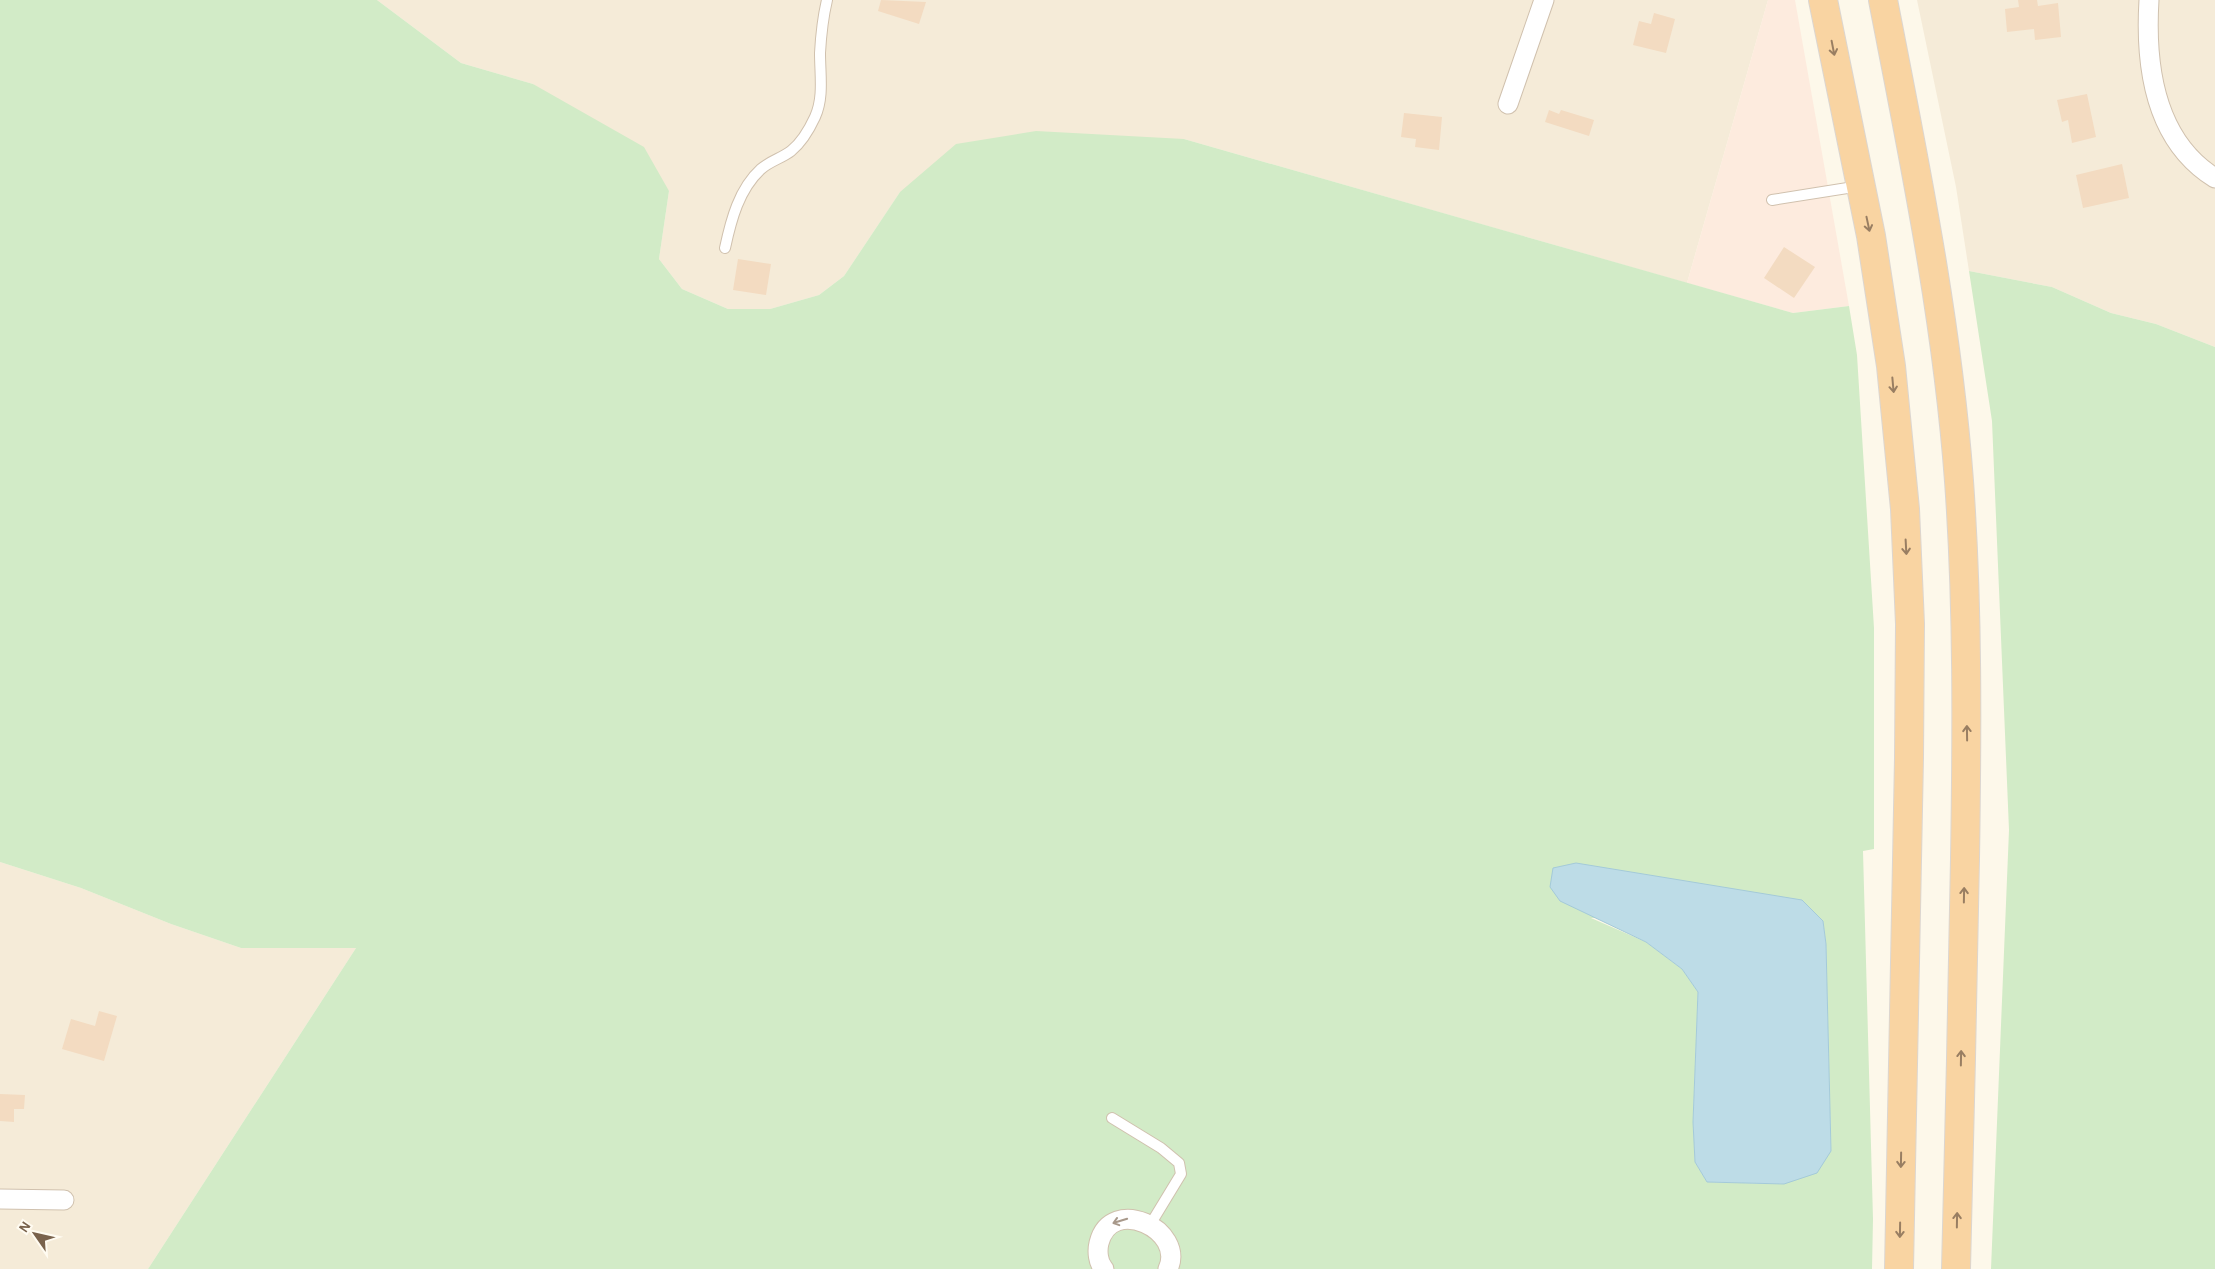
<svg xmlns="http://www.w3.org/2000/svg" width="2215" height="1269" font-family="'Alegreya Sans',sans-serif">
<rect width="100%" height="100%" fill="#fdf8ea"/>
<g fill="#f5ebd8">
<polygon points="377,0 1768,0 1687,283 1184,139 900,192 844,276 819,295 770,309 728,309 682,289 659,259 669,191 533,84 461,63"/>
<polygon points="1917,0 2215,0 2215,347 2156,324 2111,313 2052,287 1969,271 1956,187"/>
<polygon points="0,862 81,888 171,924 241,948 356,948 148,1269 0,1269"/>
</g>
<polygon fill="#fdebde" points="1768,0 1795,0 1849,306 1793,313 1687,283"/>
<g fill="#d2ebc7" fill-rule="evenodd">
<path d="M0,0H377L461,63L533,84L644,147L669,191L659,259L682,289L728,309H770L819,295L844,276L900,192L956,144L1036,131L1184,139L1793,313L1849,306L1857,355L1874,628V849L1863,851L1873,1219L1872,1269H148L356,948H241L171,924L81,888L0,862ZM1591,918L1823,921L1826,944L1831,1151L1784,1184L1707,1182L1695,1162L1693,1122L1698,992L1682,969L1646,942Z"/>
<polygon points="1969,271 2052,287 2111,313 2156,324 2215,347 2215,1269 1991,1269 2009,830 1992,421"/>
</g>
<polygon fill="#bddce7" stroke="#a4cad9" points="1576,863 1802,900 1823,921 1826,944 1831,1151 1817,1173 1784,1184 1707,1182 1695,1162 1693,1122 1698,992 1682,969 1646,942 1560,901 1550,887 1553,868"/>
<g fill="#f3dbc1">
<polygon points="881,0 926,2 919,24 878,11"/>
<polygon points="2018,0 2037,0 2038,6 2058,3 2061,37 2035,40 2034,29 2007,32 2005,9 2019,7"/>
<polygon points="1654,13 1675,19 1666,53 1633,45 1639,21 1651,24"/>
<polygon points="2087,94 2096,137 2072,143 2068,120 2062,122 2057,100"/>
<polygon points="1549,110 1559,114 1561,110 1594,120 1589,136 1545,122"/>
<polygon points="1404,113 1442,117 1439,150 1415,147 1416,139 1401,137"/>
<polygon points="2122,164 2129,198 2083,208 2076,175"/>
<polygon points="1784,247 1815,267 1794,298 1764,278"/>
<polygon points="738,259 771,264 766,295 733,290"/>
<polygon points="99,1011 117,1016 104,1061 62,1049 71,1019 95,1026"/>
<polygon points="0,1094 25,1095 24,1109 14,1109 14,1122 0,1121"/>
</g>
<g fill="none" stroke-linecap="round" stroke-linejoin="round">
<g stroke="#d0c1ae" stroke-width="12">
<g id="service">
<polyline points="1772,200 1860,186"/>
<path d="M725,248C731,220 739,189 761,169C770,161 782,158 791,151C801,143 809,130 815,117C824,97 820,75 820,53C821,35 823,17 827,0"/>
<polyline points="1112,1118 1161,1148 1179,1163 1181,1174 1150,1225"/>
</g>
</g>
<g stroke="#d0c1ae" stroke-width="21">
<g id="minor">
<path d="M2149,0C2145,65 2154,140 2215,178"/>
<polyline points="1508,104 1544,0"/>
<polyline points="0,1199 64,1200"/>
<path d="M1104,1269C1098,1263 1097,1251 1099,1243C1111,1194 1186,1230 1168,1269"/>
</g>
</g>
<g stroke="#dcd6d0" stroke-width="30">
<g id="trunk">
<polyline points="1823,0 1871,236 1891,366 1905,509 1910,624 1909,758 1899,1269"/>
<path d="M1883,0C1914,160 1947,318 1959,481C1968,606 1967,733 1965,859C1963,996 1959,1132 1956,1269"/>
</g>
</g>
<use href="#service" stroke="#fff" stroke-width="10"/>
<use href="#minor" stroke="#fff" stroke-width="19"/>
<use href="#trunk" stroke="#f9d4a2" stroke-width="28"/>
</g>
<defs><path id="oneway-shaft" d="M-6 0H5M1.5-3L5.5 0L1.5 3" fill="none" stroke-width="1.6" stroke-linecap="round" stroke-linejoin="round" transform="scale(1.25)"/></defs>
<g stroke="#997e62">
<use href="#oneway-shaft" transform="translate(1833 48) rotate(79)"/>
<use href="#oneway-shaft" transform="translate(1868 224) rotate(78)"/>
<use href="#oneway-shaft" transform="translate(1893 385) rotate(85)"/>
<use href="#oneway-shaft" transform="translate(1906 547) rotate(87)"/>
<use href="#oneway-shaft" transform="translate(1967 733) rotate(-91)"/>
<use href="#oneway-shaft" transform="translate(1964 895) rotate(-89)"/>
<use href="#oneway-shaft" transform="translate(1961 1058) rotate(-89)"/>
<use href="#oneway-shaft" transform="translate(1901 1160) rotate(91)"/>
<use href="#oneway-shaft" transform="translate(1957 1220) rotate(-89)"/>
<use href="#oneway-shaft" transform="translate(1900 1230) rotate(91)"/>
</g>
<use stroke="#a8998b" href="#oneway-shaft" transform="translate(1120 1221) rotate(163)"/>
<g transform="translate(35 1234) rotate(304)" stroke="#fffbf1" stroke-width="4" paint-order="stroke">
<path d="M0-4L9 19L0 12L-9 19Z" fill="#79624c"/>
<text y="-8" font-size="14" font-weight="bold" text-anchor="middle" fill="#79624c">N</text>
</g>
</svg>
